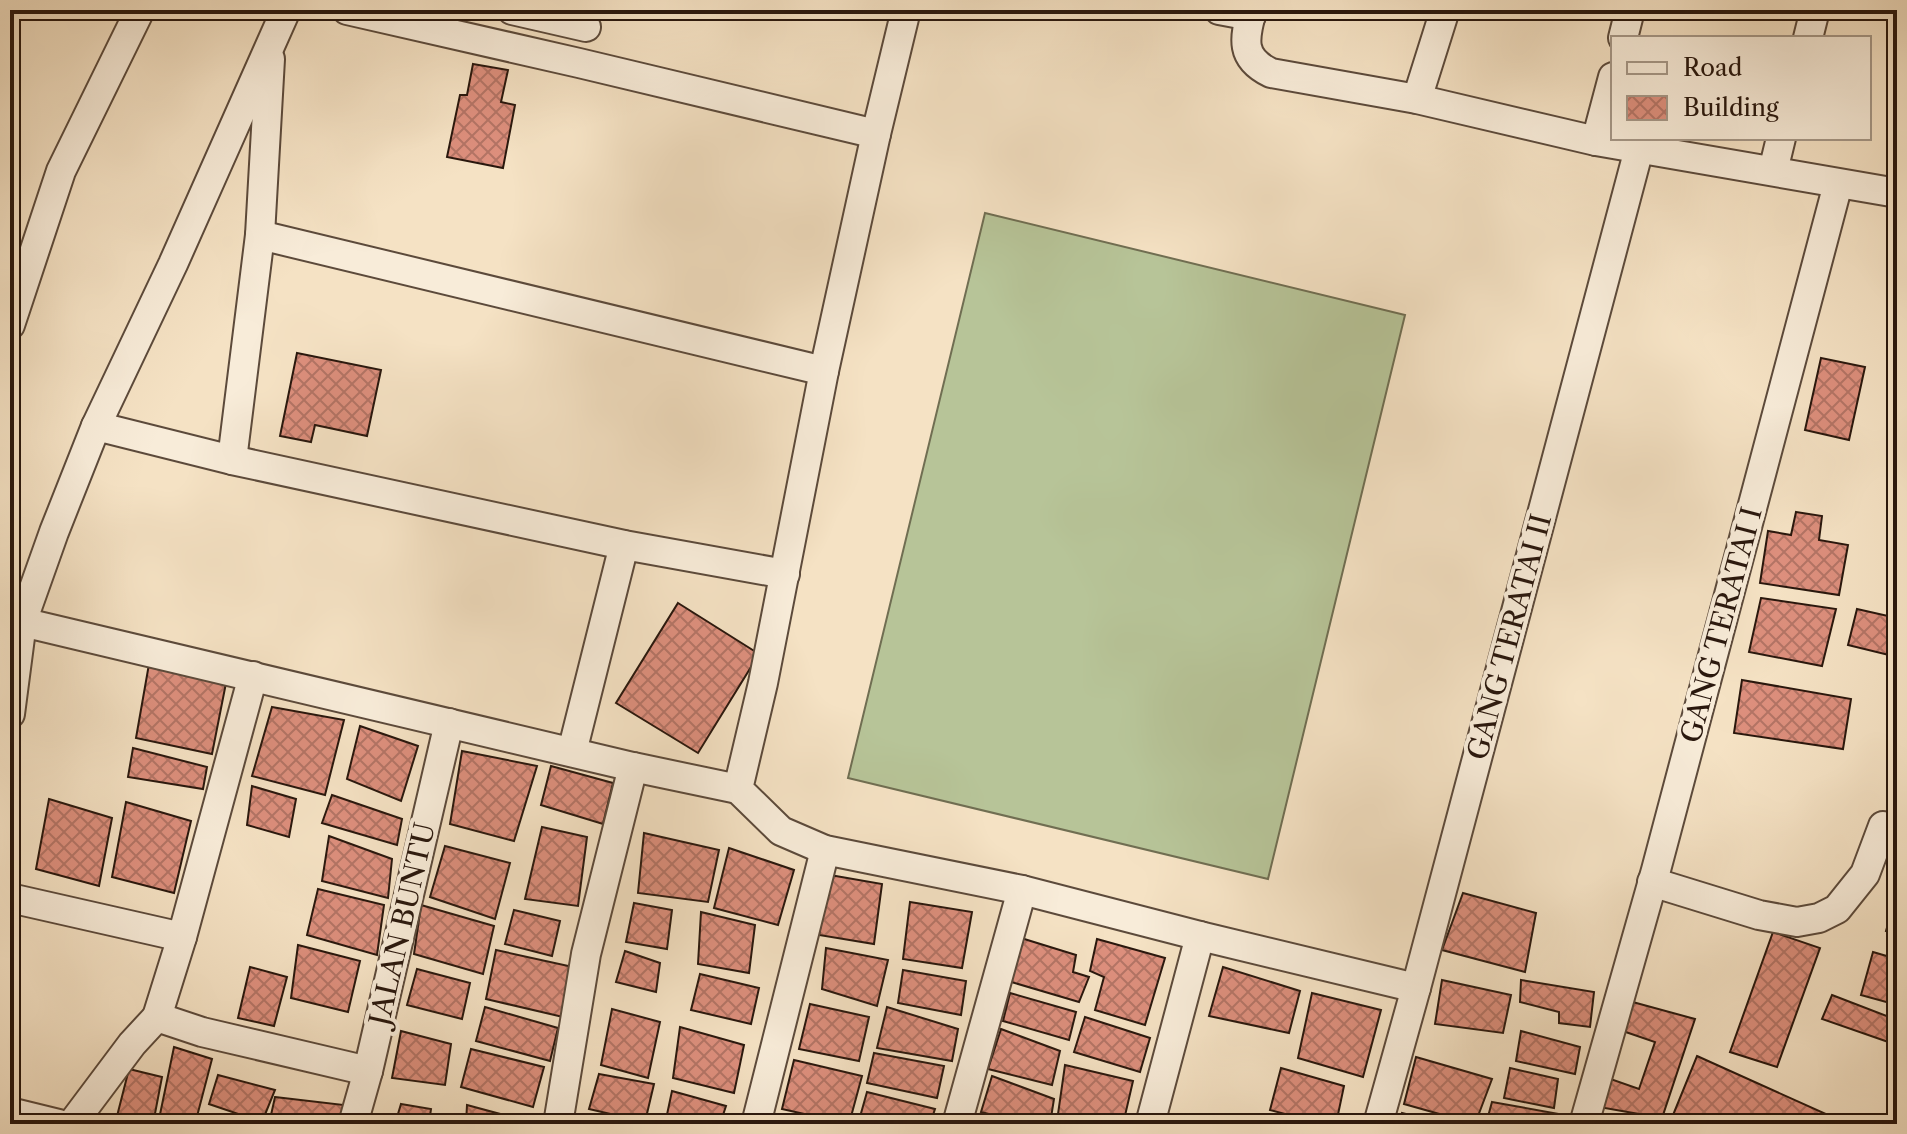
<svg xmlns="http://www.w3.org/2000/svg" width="1907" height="1134" font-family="'Libre Caslon Text',serif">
<defs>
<pattern id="building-cross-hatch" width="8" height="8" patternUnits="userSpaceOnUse" patternTransform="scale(2)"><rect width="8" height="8" fill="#dd8f7d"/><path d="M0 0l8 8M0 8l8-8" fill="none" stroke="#b37465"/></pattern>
</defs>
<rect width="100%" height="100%" fill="#f5e2c4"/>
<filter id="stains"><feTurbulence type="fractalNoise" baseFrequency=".0025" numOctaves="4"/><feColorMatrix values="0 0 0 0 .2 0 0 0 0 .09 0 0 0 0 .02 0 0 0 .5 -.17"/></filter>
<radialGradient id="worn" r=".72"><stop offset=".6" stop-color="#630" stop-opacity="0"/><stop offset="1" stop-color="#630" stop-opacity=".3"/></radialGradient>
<polygon fill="#b7c498" stroke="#706e52" stroke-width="2" points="985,213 1405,315 1268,879 848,778"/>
<g fill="url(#building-cross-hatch)" stroke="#29170d" stroke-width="2">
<polygon points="473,64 508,70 501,102 515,105 503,168 447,157 460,95 467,95"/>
<polygon points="297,353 381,370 367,436 315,425 311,442 280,436"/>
<polygon points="1821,358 1865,367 1849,440 1805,430"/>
<polygon points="1796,512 1822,516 1819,540 1848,545 1839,595 1760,583 1768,531 1791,535"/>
<polygon points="1761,598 1836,609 1822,666 1749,652"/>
<polygon points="678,603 759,654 698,753 616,703"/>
<polygon points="1857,609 1897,618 1897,657 1848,645"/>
<polygon points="149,664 226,683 212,754 136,738"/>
<polygon points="1742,680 1851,699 1843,749 1734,733"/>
<polygon points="272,707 344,720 325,795 252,776"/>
<polygon points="360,726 418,746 401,801 347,779"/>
<polygon points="133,748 207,767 203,789 128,777"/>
<polygon points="462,751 537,766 514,841 450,824"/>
<polygon points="551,766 613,783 603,824 541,805"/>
<polygon points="252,786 296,799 289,837 247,825"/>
<polygon points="332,795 402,819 397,845 322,823"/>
<polygon points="49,799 112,818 99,886 36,869"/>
<polygon points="126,802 191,821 174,893 112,877"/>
<polygon points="542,827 587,837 578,906 525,899"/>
<polygon points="644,833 719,850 708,902 638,893"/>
<polygon points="329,836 392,859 388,898 322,881"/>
<polygon points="445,846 510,863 495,919 430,897"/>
<polygon points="729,848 794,870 778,925 714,908"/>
<polygon points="830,875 882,884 874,944 819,935"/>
<polygon points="318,889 384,905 377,955 307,935"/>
<polygon points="1463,893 1536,913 1525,972 1442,950"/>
<polygon points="1897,893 1897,934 1886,931"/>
<polygon points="910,902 972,912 962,968 903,959"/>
<polygon points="634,903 672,910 667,949 626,942"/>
<polygon points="421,905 494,926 483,974 414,954"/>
<polygon points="514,910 560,921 552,956 505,944"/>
<polygon points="701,912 755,925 749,973 698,964"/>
<polygon points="1773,932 1820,948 1777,1067 1730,1052"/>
<polygon points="1021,938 1076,955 1073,972 1089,977 1079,1002 1008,981"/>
<polygon points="1097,939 1165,958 1145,1025 1095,1010 1104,977 1090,971"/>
<polygon points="298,945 360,961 348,1012 291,998"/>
<polygon points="826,948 888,960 877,1006 822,989"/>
<polygon points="496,950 573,967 563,1017 486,999"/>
<polygon points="625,951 660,963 656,992 616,982"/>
<polygon points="1873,952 1897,959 1897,1005 1861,995"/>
<polygon points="250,967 287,977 274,1026 238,1018"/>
<polygon points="1223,967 1300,991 1289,1033 1209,1016"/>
<polygon points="417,969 470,983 462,1019 407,1005"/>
<polygon points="903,970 966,981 961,1015 898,1003"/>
<polygon points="700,974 759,988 751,1024 691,1010"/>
<polygon points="1442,980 1511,995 1503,1033 1435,1024"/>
<polygon points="1521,980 1594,992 1590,1027 1559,1023 1559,1012 1520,1002"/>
<polygon points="1010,993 1076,1012 1069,1040 1003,1021"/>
<polygon points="1312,993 1381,1010 1363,1077 1298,1058"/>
<polygon points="1832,995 1897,1020 1897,1045 1822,1019"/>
<polygon points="1629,1001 1695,1019 1662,1118 1599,1107 1605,1077 1639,1089 1655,1042 1620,1030"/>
<polygon points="810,1004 869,1017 859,1061 799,1049"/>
<polygon points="485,1007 558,1028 550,1061 476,1041"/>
<polygon points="887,1007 958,1029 952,1061 877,1048"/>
<polygon points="612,1009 660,1022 648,1078 601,1065"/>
<polygon points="1085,1017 1150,1038 1140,1072 1074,1052"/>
<polygon points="680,1027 744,1045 734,1093 673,1078"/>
<polygon points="1001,1029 1060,1051 1052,1085 988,1069"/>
<polygon points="401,1031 451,1044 445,1085 392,1078"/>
<polygon points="1521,1031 1580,1047 1575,1074 1516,1061"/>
<polygon points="174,1047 212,1059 195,1124 158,1124"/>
<polygon points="471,1049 544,1067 533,1107 461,1087"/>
<polygon points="874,1053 944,1066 937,1098 867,1083"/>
<polygon points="1697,1056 1848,1124 1682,1124 1671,1120"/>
<polygon points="1416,1057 1492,1079 1475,1124 1404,1104"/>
<polygon points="794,1060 862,1076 849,1124 782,1109"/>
<polygon points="1065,1065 1133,1081 1124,1120 1105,1118 1104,1124 1067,1124 1057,1121"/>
<polygon points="1281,1068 1344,1086 1336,1124 1322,1124 1270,1110"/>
<polygon points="1510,1068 1558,1079 1554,1108 1504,1098"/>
<polygon points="129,1069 162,1077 153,1124 115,1124"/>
<polygon points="599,1074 654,1084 645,1122 589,1109"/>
<polygon points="218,1075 275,1090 262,1122 209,1104"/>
<polygon points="992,1076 1054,1099 1050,1124 1028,1124 981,1112"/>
<polygon points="672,1091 726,1106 720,1124 665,1124"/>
<polygon points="867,1092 935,1109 930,1124 858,1124"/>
<polygon points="275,1097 344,1105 338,1124 269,1124"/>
<polygon points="1492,1102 1570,1116 1568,1124 1486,1124"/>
<polygon points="401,1104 431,1109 429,1123 435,1124 395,1124"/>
<polygon points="467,1105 530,1122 529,1124 466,1124"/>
<polygon points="1402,1113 1446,1124 1399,1124"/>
</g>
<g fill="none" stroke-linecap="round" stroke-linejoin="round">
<g stroke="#5c4a3b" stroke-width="32">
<g id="minor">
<polyline points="347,10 579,63 876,134"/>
<polyline points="512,10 586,27"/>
<polyline points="906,10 876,134 824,371 763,683 738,789 781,831 825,850 1022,890 1200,936 1150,1124"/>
<polyline points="1219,10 1251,16"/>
<path d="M1252,10C1244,39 1240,58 1271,73L1417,99L1596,141L1897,193"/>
<polyline points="1623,38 1630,10"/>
<polyline points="1808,38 1815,10"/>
<polyline points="1417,99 1445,10"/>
<polyline points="1596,141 1613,77"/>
<polyline points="1773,171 1781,138"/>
<polyline points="260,235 824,371"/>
<polyline points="10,325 61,171 140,10"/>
<polyline points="96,426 232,460 624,545 785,574"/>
<polyline points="232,460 260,235 270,59"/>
<polyline points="22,622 633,767 738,789"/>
<polyline points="10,714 22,622 54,532 96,426 173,264 286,10"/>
<polyline points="572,752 624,545"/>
<polyline points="1652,882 1759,915 1797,922 1819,918 1837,909 1865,874 1883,826"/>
<polyline points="10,898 182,937"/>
<polyline points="1200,936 1416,988"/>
<polyline points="157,1017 182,937 253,676"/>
<polyline points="10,1112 59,1124"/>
<polyline points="72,1124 132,1044 157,1017 202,1032 368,1071"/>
<polyline points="353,1124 368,1071 449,723"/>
<polyline points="558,1124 586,954 633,767"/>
<polyline points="756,1124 825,850"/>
<polyline points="957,1124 1022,890"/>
<polyline points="1378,1124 1416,988 1639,149"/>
<polyline points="1584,1124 1656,870 1838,184"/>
</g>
</g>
<use href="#minor" stroke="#f8ecd9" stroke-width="28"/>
</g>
<g text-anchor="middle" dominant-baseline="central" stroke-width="8" stroke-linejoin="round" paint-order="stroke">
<g font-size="28" fill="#29170d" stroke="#f8ecd9">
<text transform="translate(1721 625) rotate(-75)">GANG TERATAI I</text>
<text transform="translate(1509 637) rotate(-75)">GANG TERATAI II</text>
<text transform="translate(402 924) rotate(-77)">JALAN BUNTU</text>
</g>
</g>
<rect width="1907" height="1134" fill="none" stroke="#f5e2c4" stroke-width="40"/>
<rect x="12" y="12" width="1883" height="1110" fill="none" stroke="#29170d" stroke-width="4"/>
<rect x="20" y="20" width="1867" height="1094" fill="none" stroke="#29170d" stroke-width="2"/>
<rect x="1611" y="36" width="260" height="104" fill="#f8ecd9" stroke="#a59787" stroke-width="2"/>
<rect x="1627" y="62" width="40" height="12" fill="#f8ecd9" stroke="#a59787" stroke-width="2"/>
<text x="1683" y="76" font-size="24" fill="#29170d">Road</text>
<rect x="1627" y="96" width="40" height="24" fill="url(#building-cross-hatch)" stroke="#a59787" stroke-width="2"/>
<text x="1683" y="116" font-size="24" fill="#29170d">Building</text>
<rect width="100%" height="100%" filter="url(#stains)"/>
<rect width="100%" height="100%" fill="url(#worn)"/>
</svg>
